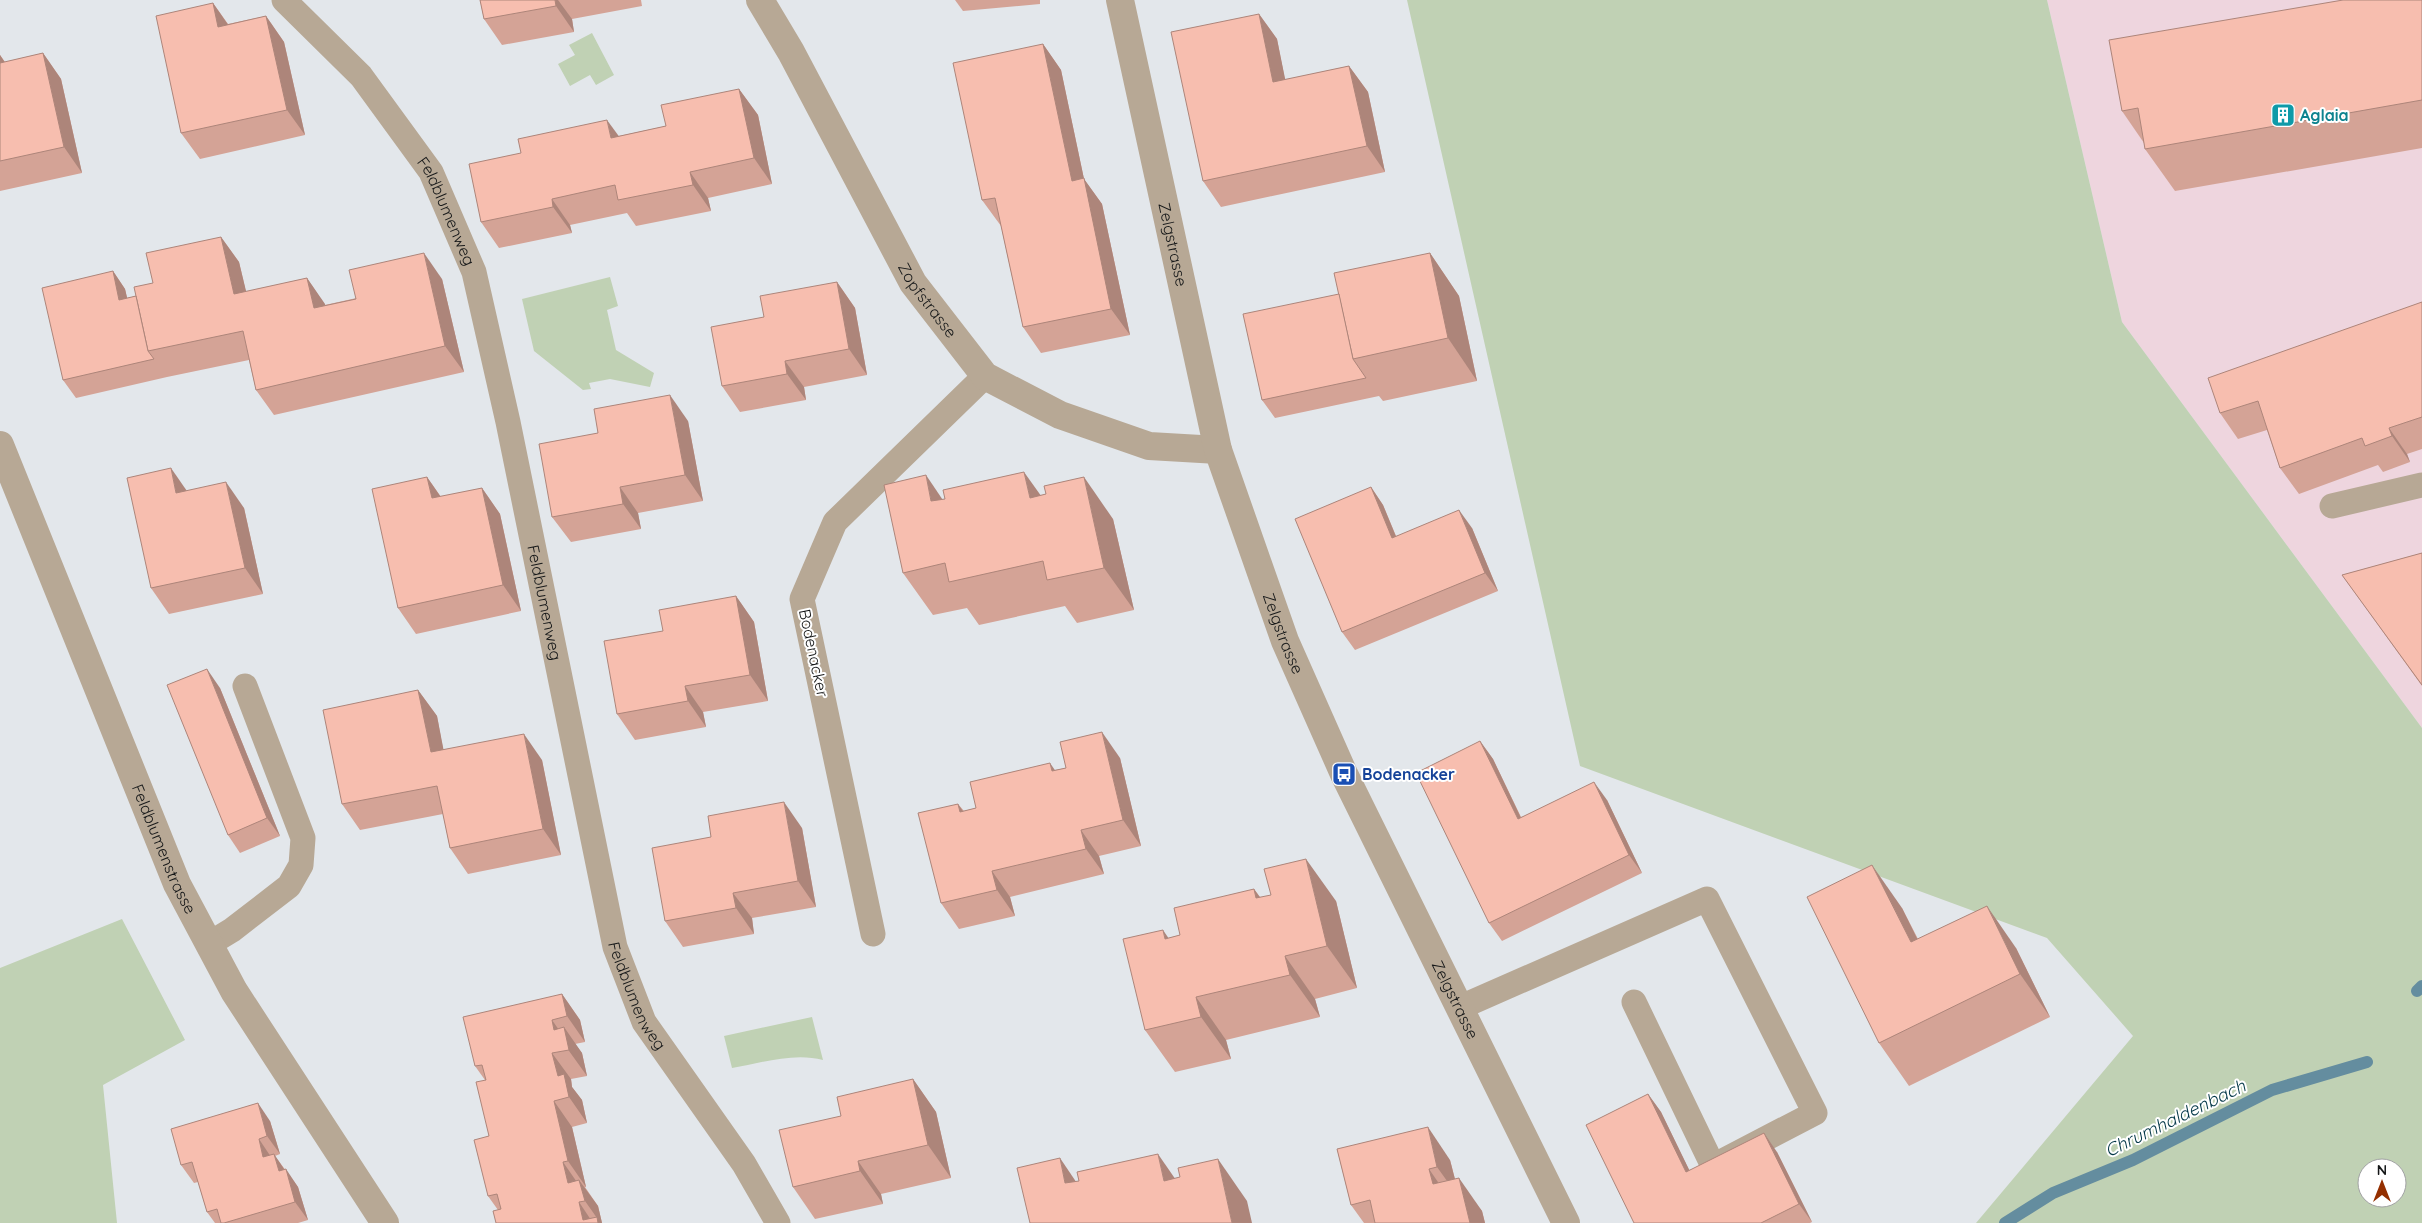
<svg xmlns="http://www.w3.org/2000/svg" width="2422" height="1223" font-family="Quicksand,sans-serif">
<rect width="100%" height="100%" fill="#e3e7eb"/>
<polygon fill="#eed5de" points="2047,0 2422,0 2422,728 2122,322"/>
<g fill="#c0d1b4" fill-rule="evenodd">
<path d="M1407,0H2047L2122,322L2422,728V1223H1976L2133,1036L2047,938L1580,766ZM2367,1168H2397V1198H2367Z"/>
<polygon points="592,33 614,75 596,85 590,75 570,86 558,64 575,55 569,45"/>
<polygon points="610,277 618,306 607,310 616,350 654,373 650,387 610,379 589,383 591,389 583,390 534,351 522,299"/>
<polygon points="122,919 185,1040 103,1085 117,1223 0,1223 0,968"/>
<path d="M812,1017L823,1060C794,1052 761,1063 732,1068L724,1036Z"/>
</g>
<g fill="none" stroke-linecap="round" stroke-linejoin="round">
<g stroke="#648d9f" stroke-width="12">
<polyline points="2417,991 2422,986"/>
<polyline points="2005,1223 2053,1193 2133,1160 2272,1090 2367,1062"/>
</g>
<g stroke="#b7a895" stroke-width="25">
<path id="s1" d="M284,0L361,76L431,172L474,272L508,422L615,947L644,1022L744,1164L778,1223"/>
<polyline points="2332,506 2422,485"/>
<polyline points="873,934 802,599 835,522 985,376"/>
<polyline points="209,944 232,930 289,886 301,865 303,838 245,686"/>
<polyline points="1461,1007 1707,899 1815,1113 1713,1166 1634,1002"/>
</g>
<g stroke="#b7a895" stroke-width="28">
<path id="s2" d="M760,0L791,52L913,283L985,376L1060,415L1149,446L1218,450"/>
<path id="s3" d="M1120,0L1218,450L1285,641L1344,774L1566,1223"/>
<path id="s4" d="M0,445L177,884L234,991L385,1223"/>
</g>
</g>
<g fill="#d4a396">
<polygon points="480,0 641,0 642,6 572,19 574,32 502,45 484,19"/>
<polygon points="955,0 1040,0 1040,4 963,11"/>
<polygon points="2422,0 2422,148 2175,191 2145,149 2144,143 2122,111"/>
<polygon points="213,3 228,24 266,16 284,42 305,135 200,159 181,133"/>
<polygon points="1259,14 1277,39 1285,80 1349,66 1368,92 1385,172 1221,207 1203,181"/>
<polygon points="1043,44 1061,70 1084,179 1102,204 1130,335 1041,353 1023,327 1001,226 982,200"/>
<polygon points="43,53 61,79 82,173 0,191 0,55 5,62"/>
<polygon points="739,89 758,115 772,184 708,198 711,211 636,226 627,213 570,225 572,233 499,248 481,222 619,136 666,126"/>
<polygon points="221,237 239,262 246,292 307,278 325,305 442,279 464,372 274,415 256,390 249,360 167,377 76,398 63,380 113,271 125,289 127,298 136,296"/>
<polygon points="1430,253 1459,296 1477,381 1383,401 1379,396 1275,418 1262,400 1339,294"/>
<polygon points="837,282 855,308 867,375 804,387 806,400 740,412 722,386 764,317"/>
<polygon points="2422,302 2422,449 2407,454 2410,462 2383,472 2378,465 2299,494 2280,468 2267,430 2238,439 2220,413"/>
<polygon points="688,421 703,501 638,513 641,529 571,542 552,517"/>
<polygon points="427,477 441,497 482,488 500,514 521,611 416,634 398,608"/>
<polygon points="1371,487 1383,505 1396,536 1472,528 1498,591 1355,650 1342,632"/>
<polygon points="186,491 244,508 263,594 169,614 151,588"/>
<polygon points="1041,495 1113,519 1134,610 1077,623 1065,606 979,625 967,608 933,615 903,573"/>
<polygon points="2422,553 2422,686 2342,575"/>
<polygon points="736,596 754,622 768,701 703,712 706,727 635,740 617,714 663,631"/>
<polygon points="220,688 280,836 240,853 228,835"/>
<polygon points="418,690 437,716 443,749 542,760 561,855 468,874 450,848 443,814 360,830 342,804"/>
<polygon points="1480,741 1493,759 1521,817 1607,800 1642,873 1502,941 1489,923"/>
<polygon points="1120,758 1141,846 1099,856 1104,874 1010,897 1015,916 959,929 941,903 958,804 964,811 976,808 1055,770"/>
<polygon points="802,828 816,907 752,918 754,934 683,947 665,921"/>
<polygon points="1254,889 1260,897 1336,901 1357,988 1315,999 1320,1017 1226,1040 1231,1059 1175,1072 1145,1030 1168,938 1180,935"/>
<polygon points="1902,908 1918,939 2016,948 2050,1017 1909,1086 1879,1043"/>
<polygon points="562,994 580,1020 585,1042 575,1044 582,1053 587,1076 571,1079 572,1087 582,1100 587,1123 572,1127 586,1187 585,1187 598,1206 602,1223 498,1210 488,1196 489,1136 485,1080 475,1066"/>
<polygon points="913,1079 936,1112 951,1178 881,1194 883,1204 815,1219 793,1187 841,1116"/>
<polygon points="1648,1094 1661,1112 1689,1170 1777,1152 1812,1222 1810,1223 1634,1223"/>
<polygon points="270,1121 280,1154 275,1156 298,1187 308,1220 298,1223 215,1223 207,1212 198,1182 194,1183 181,1165"/>
<polygon points="1337,1149 1450,1160 1455,1179 1482,1211 1485,1223 1364,1223 1351,1205"/>
</g>
<g fill="#ad857a">
<polygon points="555,0 558,0 572,19 574,32 556,6"/>
<polygon points="213,3 231,29 218,27"/>
<polygon points="1259,14 1277,39 1291,108 1273,82"/>
<polygon points="266,16 284,42 305,135 287,110"/>
<polygon points="1043,44 1061,70 1084,179 1102,204 1130,335 1111,309 1072,181"/>
<polygon points="43,53 61,79 82,173 64,147"/>
<polygon points="0,55 8,67 0,71"/>
<polygon points="1349,66 1368,92 1385,172 1367,146"/>
<polygon points="739,89 758,115 772,184 754,158"/>
<polygon points="607,120 626,146 611,138"/>
<polygon points="690,172 708,198 711,211 693,185"/>
<polygon points="552,199 570,225 572,233 553,207"/>
<polygon points="221,237 239,262 253,320 234,294"/>
<polygon points="424,253 442,279 464,372 445,346"/>
<polygon points="1430,253 1459,296 1477,381 1448,338"/>
<polygon points="113,271 125,289 132,318 119,300"/>
<polygon points="307,278 325,304 332,334 314,308"/>
<polygon points="837,282 855,308 867,375 849,349"/>
<polygon points="785,361 804,387 806,400 787,374"/>
<polygon points="670,395 688,421 703,501 685,475"/>
<polygon points="2389,428 2407,454 2410,462 2392,436"/>
<polygon points="171,468 189,494 176,493"/>
<polygon points="1024,472 1054,514 1030,498"/>
<polygon points="926,475 955,518 931,501"/>
<polygon points="427,477 445,503 432,498"/>
<polygon points="1084,477 1113,519 1134,610 1104,568"/>
<polygon points="226,482 244,508 263,594 245,568"/>
<polygon points="620,487 638,513 641,529 623,504"/>
<polygon points="1371,487 1383,505 1404,556 1392,538"/>
<polygon points="482,488 500,514 521,611 503,585"/>
<polygon points="1459,510 1472,528 1498,591 1485,573"/>
<polygon points="736,596 754,622 768,701 750,675"/>
<polygon points="207,669 220,688 280,836 267,818"/>
<polygon points="685,686 703,712 706,727 688,701"/>
<polygon points="418,690 437,716 449,778 431,752"/>
<polygon points="1102,732 1120,758 1141,846 1123,820"/>
<polygon points="524,734 542,760 561,855 543,829"/>
<polygon points="1480,741 1493,759 1530,837 1518,819"/>
<polygon points="1050,763 1068,789 1052,771"/>
<polygon points="1594,782 1607,800 1642,873 1629,855"/>
<polygon points="784,802 802,828 816,907 798,881"/>
<polygon points="958,804 976,830 960,812"/>
<polygon points="1081,830 1099,856 1104,874 1086,849"/>
<polygon points="1306,859 1336,901 1357,988 1327,946"/>
<polygon points="1872,865 1902,908 1940,985 1911,942"/>
<polygon points="992,871 1010,897 1015,916 997,890"/>
<polygon points="1254,889 1284,931 1256,898"/>
<polygon points="733,893 752,918 754,934 736,908"/>
<polygon points="1987,906 2016,948 2050,1017 2020,974"/>
<polygon points="1163,930 1192,973 1165,939"/>
<polygon points="1285,956 1315,999 1320,1017 1290,975"/>
<polygon points="562,994 580,1020 585,1042 567,1016"/>
<polygon points="1196,997 1226,1040 1231,1059 1201,1017"/>
<polygon points="552,1020 566,1040 564,1027 582,1053 587,1076 554,1030"/>
<polygon points="552,1053 571,1079 572,1087 582,1100 587,1123 569,1097 558,1076"/>
<polygon points="913,1079 936,1112 951,1178 928,1145"/>
<polygon points="1648,1094 1661,1112 1699,1190 1686,1172"/>
<polygon points="554,1101 572,1127 586,1187 568,1161"/>
<polygon points="258,1103 270,1121 280,1154 267,1136"/>
<polygon points="1428,1127 1450,1160 1460,1199 1437,1167"/>
<polygon points="1764,1133 1777,1152 1812,1222 1799,1204"/>
<polygon points="259,1139 271,1157 263,1157"/>
<polygon points="274,1154 286,1172 279,1171"/>
<polygon points="1158,1154 1187,1196 1164,1181"/>
<polygon points="1060,1158 1089,1201 1065,1183"/>
<polygon points="1218,1159 1247,1201 1252,1223 1232,1223"/>
<polygon points="858,1161 881,1194 883,1204 860,1171"/>
<polygon points="563,1162 581,1188 568,1183"/>
<polygon points="286,1169 298,1187 308,1220 295,1202"/>
<polygon points="1429,1169 1451,1201 1433,1184"/>
<polygon points="1459,1178 1482,1211 1485,1223 1470,1223"/>
<polygon points="579,1180 598,1206 602,1223 598,1223 597,1218 585,1201"/>
<polygon points="579,1202 593,1223 583,1220"/>
</g>
<g fill="#f7beaf" stroke="#ad857a">
<polygon points="480,0 555,0 556,6 484,19"/>
<polygon points="2343,0 2422,0 2422,100 2145,149 2138,108 2122,111 2109,40"/>
<polygon points="213,3 218,27 266,16 287,110 181,133 156,16"/>
<polygon points="1259,14 1273,82 1349,66 1367,146 1203,181 1171,32"/>
<polygon points="1043,44 1072,181 1084,178 1111,309 1023,327 995,198 982,200 953,63"/>
<polygon points="43,53 64,147 0,161 0,63"/>
<polygon points="739,89 754,158 690,172 693,185 618,200 615,185 552,199 553,207 481,222 469,164 521,153 518,139 607,120 611,138 666,126 661,105"/>
<polygon points="221,237 234,294 307,278 314,308 356,299 349,270 424,253 445,346 256,390 243,331 148,351 134,287 153,283 146,253"/>
<polygon points="1430,253 1448,338 1353,359 1334,273"/>
<polygon points="113,271 119,300 136,296 148,351 154,359 63,380 42,288"/>
<polygon points="837,282 849,349 785,361 787,374 722,386 711,327 764,317 760,296"/>
<polygon points="1339,294 1353,359 1366,378 1262,400 1243,314"/>
<polygon points="2422,302 2422,417 2389,428 2392,436 2365,446 2362,438 2280,468 2258,401 2220,413 2208,378"/>
<polygon points="670,395 685,475 620,487 623,504 552,517 539,444 598,433 594,409"/>
<polygon points="171,468 176,493 226,482 245,568 151,588 127,478"/>
<polygon points="1024,472 1030,498 1046,494 1044,486 1084,477 1104,568 1047,580 1043,561 949,582 945,563 903,573 884,485 926,475 931,501 945,499 943,490"/>
<polygon points="427,477 432,498 482,488 503,585 398,608 372,489"/>
<polygon points="1371,487 1392,538 1459,510 1485,573 1342,632 1295,519"/>
<polygon points="2422,553 2422,685 2342,575"/>
<polygon points="736,596 750,675 685,686 688,701 617,714 604,641 663,631 659,610"/>
<polygon points="207,669 267,818 228,835 167,685"/>
<polygon points="418,690 431,752 524,734 543,829 450,848 437,786 342,804 323,710"/>
<polygon points="1102,732 1123,820 1081,830 1086,849 992,871 997,890 941,903 918,813 958,804 960,812 976,808 970,782 1050,763 1052,771 1066,768 1060,742"/>
<polygon points="1480,741 1518,819 1594,782 1629,855 1489,923 1416,773"/>
<polygon points="784,802 798,881 733,893 736,908 665,921 652,848 711,837 708,816"/>
<polygon points="1306,859 1327,946 1285,956 1290,975 1196,997 1201,1017 1145,1030 1123,939 1163,930 1165,939 1180,935 1174,908 1254,889 1256,898 1271,895 1264,869"/>
<polygon points="1872,865 1911,942 1987,906 2020,974 1879,1043 1807,897"/>
<polygon points="562,994 567,1016 552,1020 554,1030 564,1027 569,1050 552,1053 558,1076 564,1074 569,1097 554,1101 568,1161 563,1162 568,1183 579,1180 585,1201 579,1202 583,1220 597,1217 598,1223 496,1223 493,1211 501,1209 497,1194 488,1196 474,1140 489,1136 476,1082 486,1080 482,1065 475,1066 463,1017"/>
<polygon points="913,1079 928,1145 858,1161 860,1171 793,1187 779,1130 841,1116 837,1097"/>
<polygon points="1648,1094 1686,1172 1764,1133 1799,1204 1761,1223 1634,1223 1586,1125"/>
<polygon points="258,1103 267,1136 259,1139 263,1157 274,1154 279,1171 286,1169 295,1202 224,1223 221,1223 217,1209 207,1212 192,1162 181,1165 171,1129"/>
<polygon points="1428,1127 1437,1167 1429,1169 1433,1184 1459,1178 1470,1223 1375,1223 1370,1200 1351,1205 1337,1149"/>
<polygon points="1158,1154 1164,1181 1180,1177 1178,1168 1218,1159 1232,1223 1030,1223 1017,1168 1060,1158 1065,1183 1079,1181 1077,1172"/>
</g>
<defs>
<g id="building-square" transform="scale(1.25)"><rect x="-9" y="-9" width="18" height="18" rx="4" fill="#0f9aa8" stroke="#fff"/><path d="M-4-6H4V6H1V3H-1V6H-4ZM-2.5-4.3h1.7v1.8h-1.7ZM.8-4.3h1.7v1.8H.8ZM-2.5-1h1.7V.8h-1.7ZM.8-1h1.7V.8H.8Z" fill="#fff"/></g>
<g id="bus-square" transform="scale(1.25)"><rect x="-9" y="-9" width="18" height="18" rx="4" fill="#1a4fb4" stroke="#fff"/><path d="M-5-6H5V4H4V6H2V4H-2V6H-4V4H-5ZM-3.5-4V0h7V-4ZM-3.5 1.2v1.5H-2V1.2ZM2 1.2v1.5H3.5V1.2Z" fill="#fff"/></g>
</defs>
<g fill-rule="evenodd">
<use href="#building-square" x="2283" y="115"/>
<use href="#bus-square" x="1344" y="774"/>
</g>
<g text-anchor="middle" dominant-baseline="central" stroke-width="4" stroke-linejoin="round" paint-order="stroke">
<g font-size="16" font-weight="bold" fill="#0d838f" stroke="#fff" text-anchor="start">
<text x="2300" y="115">Aglaia</text>
</g>
<g font-size="16" fill="#151718" stroke="#fff">
<text stroke="none"><textPath href="#s1" startOffset="269">Feldblumenweg</textPath></text>
<text stroke="none"><textPath href="#s3" startOffset="250">Zelgstrasse</textPath></text>
<text stroke="none"><textPath href="#s2" startOffset="344">Zopfstrasse</textPath></text>
<text stroke="none"><textPath href="#s1" startOffset="674">Feldblumenweg</textPath></text>
<text stroke="none"><textPath href="#s3" startOffset="655">Zelgstrasse</textPath></text>
<text transform="translate(814 653) rotate(78)">Bodenacker</text>
<text stroke="none"><textPath href="#s4" startOffset="436">Feldblumenstrasse</textPath></text>
<text stroke="none"><textPath href="#s1" startOffset="1079">Feldblumenweg</textPath></text>
<text stroke="none"><textPath href="#s3" startOffset="1060">Zelgstrasse</textPath></text>
</g>
<g font-size="16" font-weight="bold" fill="#164399" stroke="#fff" text-anchor="start">
<text x="1362" y="774">Bodenacker</text>
</g>
<g font-size="18" font-style="italic" fill="#003546" stroke="#fff">
<text transform="translate(2175 1118) rotate(-26)">Chrumhaldenbach</text>
</g>
</g>
<g transform="translate(2382 1183)"><circle r="24" fill="#ffffff" stroke="#a1a2a3"/>
<path d="M0-4L9 19L0 12L-9 19Z" fill="#942f00"/>
<text y="-8" font-size="14" font-weight="bold" text-anchor="middle" fill="#151718">N</text>
</g>
</svg>
